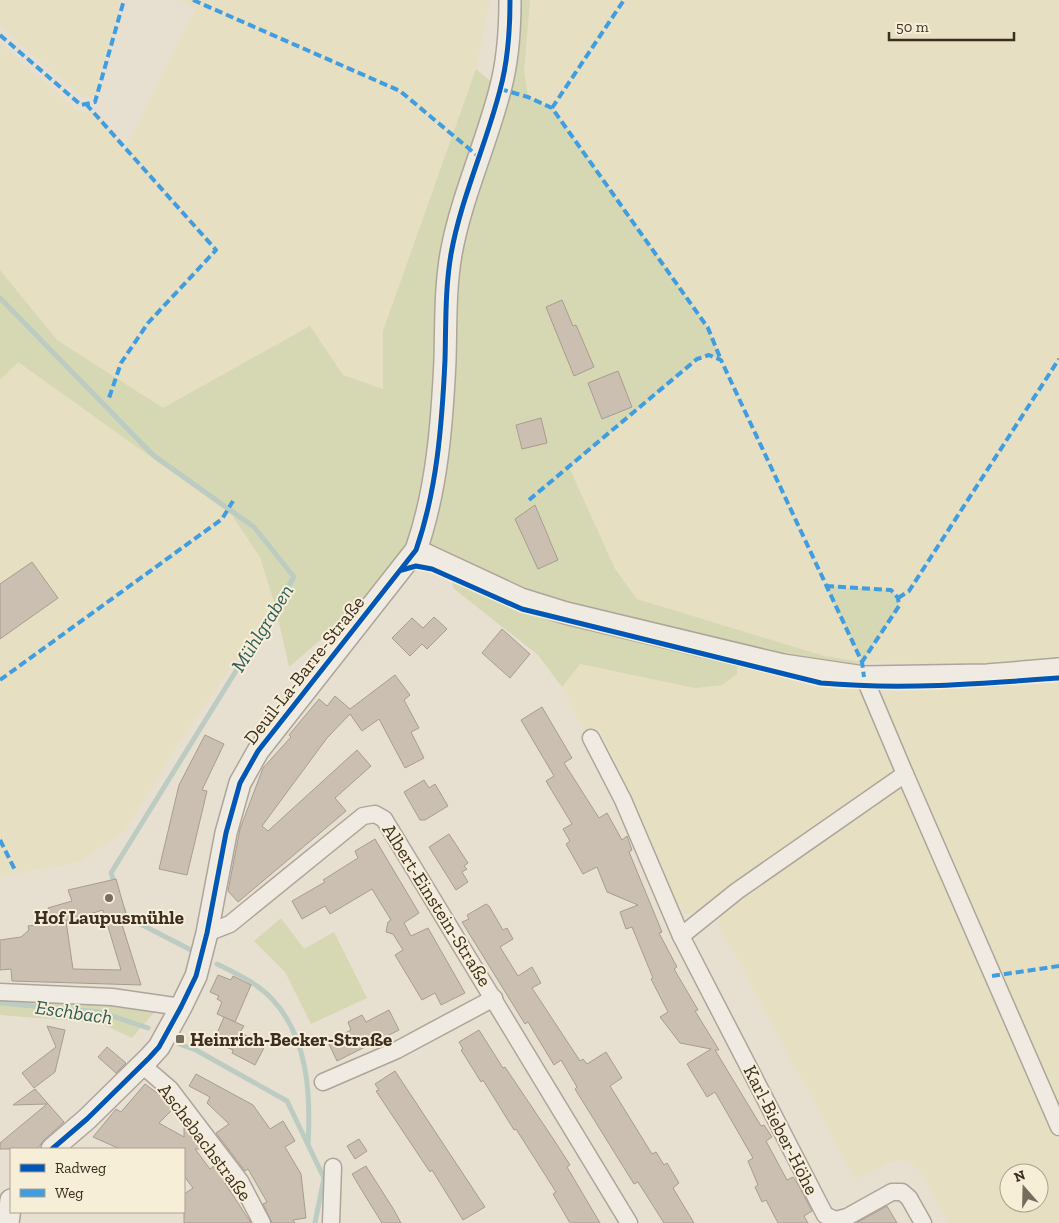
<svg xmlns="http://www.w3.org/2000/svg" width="1059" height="1223" font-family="'Zilla Slab',serif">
<rect width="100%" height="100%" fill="#e7e0d1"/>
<g fill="#e6dfc2" fill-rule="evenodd">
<polygon points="0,0 121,0 94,96 83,98 0,26"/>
<polygon points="179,0 490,0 476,69 383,331 383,389 343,375 310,326 163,408 57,340 0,270 0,43 79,112 96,112 125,150 195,9"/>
<polygon points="530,0 1059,0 1059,659 976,666 862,662 824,656 637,599 615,569 569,467 697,359 709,355 721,359 708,328 552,108 528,97 524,71"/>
<polygon points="17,362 232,515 260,556 275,605 191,725 123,833 78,862 0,877 0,380"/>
<polygon points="737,654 864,677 905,774 695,913 685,914 677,902 639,812 599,728 584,730 562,687 580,664 610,671"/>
<polygon points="1059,684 1059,1117 876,693"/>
<path d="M904,783L1042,1106L1059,1139V1223H948L923,1176L913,1164L901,1160L888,1163L855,1179L719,925L721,913ZM1009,1173H1039V1203H1009Z"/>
</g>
<g fill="#d6d7b3">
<polygon points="510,0 530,0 524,71 528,97 552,108 708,328 721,360 709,355 697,359 569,467 615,569 637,599 824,656 862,662 826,586 891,590 898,598 899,606 862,662 864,677 737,655 737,674 722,685 695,688 580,664 562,687 538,655 453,588 451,565 416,551 402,570 289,667 275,605 260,557 232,515 18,362 0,380 0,270 57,340 163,408 310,326 343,375 383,389 383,331 476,69 500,89"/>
<polygon points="281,918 304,949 334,932 367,998 311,1024 285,972 254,941"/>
<polygon points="0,995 109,999 155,1011 132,1038 100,1023 0,1015"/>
</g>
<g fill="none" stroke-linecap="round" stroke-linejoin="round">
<g stroke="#bcccc2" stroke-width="5">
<polyline points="0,298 153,455 254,527 294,577 111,873 115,885"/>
<polyline points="123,909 125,916 191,950"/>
<path d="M217,964C235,973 257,983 272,999C308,1037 311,1095 308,1144"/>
<polyline points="0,1003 100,1012 148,1028"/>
<polyline points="179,1044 196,1050 287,1101 324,1178 315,1223"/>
</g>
</g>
<g fill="#cbbfb2" stroke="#a89c90" fill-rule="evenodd">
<polygon points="562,300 573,326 576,325 594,367 574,376 546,307"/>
<polygon points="618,371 632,407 602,419 588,383"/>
<polygon points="541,418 547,443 522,449 516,425"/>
<polygon points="535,505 558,560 538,569 515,519"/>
<polygon points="32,562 58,598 0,639 0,584"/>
<polygon points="434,617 447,629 427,649 422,644 410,656 392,638 412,618 423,628"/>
<polygon points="502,629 530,654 510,678 482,653"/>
<polygon points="395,675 410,695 404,700 419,728 411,732 424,758 405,768 379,719 362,731 350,714 327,738 262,826 268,831 357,750 371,766 335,798 346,811 238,902 228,891 240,829 263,768 291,737 289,735 319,699 327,706 335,696 350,709"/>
<polygon points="542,707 572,758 564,763 599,818 607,813 622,840 627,836 632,850 629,852 662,932 659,933 677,967 674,969 698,1010 695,1011 719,1050 715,1050 761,1126 764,1125 772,1137 766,1141 787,1180 793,1177 799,1186 812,1211 804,1216 808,1223 778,1223 766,1200 762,1202 755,1187 758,1185 748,1161 753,1158 715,1092 707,1097 687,1064 711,1049 680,1043 660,1017 668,1012 651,979 653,978 632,927 626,929 620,912 638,905 607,892 597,867 583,874 566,844 570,841 563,829 572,824 546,781 554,776 521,720"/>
<polygon points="205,735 224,744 202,790 207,791 187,875 159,869 179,785"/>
<polygon points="424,780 429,788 435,784 448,806 425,820 420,820 404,792"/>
<polygon points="449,834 468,863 464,866 467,869 462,872 468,882 456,890 429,847"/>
<polygon points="375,839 419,913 404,923 411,936 428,928 465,993 441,1005 435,993 422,1000 395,955 403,950 393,934 386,932 388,922 391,920 372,889 330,914 325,906 302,919 292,901 325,882 323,880 358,858 355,851"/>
<path d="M116,879L126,914L119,915L141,985L12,981L11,969L0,970V940L21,937L29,930L28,926L53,923L48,908L72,901L68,890ZM103,910L121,970L73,969L66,921Z"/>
<polygon points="486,904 489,906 503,930 507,928 513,939 500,947 518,976 532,967 541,983 532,988 580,1061 583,1059 587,1064 606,1052 622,1078 610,1086 652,1154 656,1152 664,1165 667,1163 679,1183 673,1188 694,1223 664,1223 638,1182 634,1184 575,1089 577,1087 561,1060 554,1065 528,1022 525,1024 462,922 469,919 467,915"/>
<polygon points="218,975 231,980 233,976 251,985 235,1022 217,1014 222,1002 217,999 219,996 210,992"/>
<polygon points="389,1010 399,1030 337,1061 328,1042 351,1030 348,1022 362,1015 366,1022"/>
<polygon points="224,1017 244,1026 240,1032 265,1046 255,1065 232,1053 233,1050 224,1046 226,1043 215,1038"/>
<polygon points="47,1026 65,1030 55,1072 34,1088 22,1073 56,1047"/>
<polygon points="479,1030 503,1068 505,1067 554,1140 570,1165 567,1167 600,1223 570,1223 553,1194 556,1192 516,1129 514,1130 483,1080 481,1082 473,1069 461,1050 463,1049 459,1042"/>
<polygon points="107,1047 126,1063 116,1073 98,1057"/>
<polygon points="395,1071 485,1207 463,1220 432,1170 430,1172 376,1091 379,1090 375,1084"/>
<polygon points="196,1074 253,1105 270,1129 283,1121 295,1141 285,1147 301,1174 306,1218 293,1220 295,1223 272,1223 263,1204 267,1202 248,1169 245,1171 216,1133 229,1124 207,1103 210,1097 189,1086"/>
<polygon points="145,1084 164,1098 173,1109 159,1123 184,1137 184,1124 203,1149 195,1149 210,1169 215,1165 228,1181 225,1183 251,1223 184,1223 184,1194 193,1188 184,1176 184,1149 120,1149 93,1137 116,1109 121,1112"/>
<polygon points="35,1089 64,1122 44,1140 37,1149 0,1149 0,1143 47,1104 13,1105"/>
<polygon points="359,1139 367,1151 355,1159 347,1146"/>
<polygon points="366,1166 394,1210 401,1223 382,1223 364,1194 352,1174"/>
<polygon points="887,1206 897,1223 857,1223 858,1222"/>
</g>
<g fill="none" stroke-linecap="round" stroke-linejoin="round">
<g stroke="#ada599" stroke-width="19">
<g id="minor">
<polyline points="591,738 623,800 681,936 825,1215 835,1220 847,1217 892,1192 902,1192 909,1198 923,1223"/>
<polyline points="905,774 1059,1127"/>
<polyline points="207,933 230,924 363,816 375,814 384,819 629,1223"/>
<polyline points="681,936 737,891 905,774 864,677"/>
<polyline points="0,992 112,997 181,1007"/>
<polyline points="142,1065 170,1089 240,1181 262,1223"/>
<polyline points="323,1082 397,1050 494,998"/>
<polyline points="331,1223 333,1167"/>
</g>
</g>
<g stroke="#ada599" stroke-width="24">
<g id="tertiary">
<polyline points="416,550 521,599 566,613 783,665 864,677 987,675 1059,669"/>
<path d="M52,1149L87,1119L149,1058L159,1047L181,1007L196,976L207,933L226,833L240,783L258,751L416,550C437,490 442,424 445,360C446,324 445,289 451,254C461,198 486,145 500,90C508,61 510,30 510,0"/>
<polyline points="8,1223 11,1200"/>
</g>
</g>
<use href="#minor" stroke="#efebe3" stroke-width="16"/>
<use href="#tertiary" stroke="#efebe3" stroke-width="21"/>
<g stroke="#3f9de0" stroke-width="4" stroke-dasharray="8 4" stroke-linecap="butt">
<polyline points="193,0 400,91 479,157"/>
<polyline points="0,35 81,105 95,102 124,0"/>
<polyline points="500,89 528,97 552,108 708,328 721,360"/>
<polyline points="86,104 216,250 148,323 121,363 108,401"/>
<polyline points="552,108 624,0"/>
<polyline points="529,500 697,359 709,355 721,360 862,662 864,677"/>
<polyline points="826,586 891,590 898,598 899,606 862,662"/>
<polyline points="898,598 909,591 1059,359"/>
<polyline points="0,680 222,519 233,501"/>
<polyline points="0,840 15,870"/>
<polyline points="992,976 1059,966"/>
</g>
<g stroke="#f7eed8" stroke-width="8">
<g id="cycleway">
<path d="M402,570L416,566L432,569L522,609L821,683C900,690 979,684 1059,678"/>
<path d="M52,1149L87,1119L149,1058L159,1047L181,1007L196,976L207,933L226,833L240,783L258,751L416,550C437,490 442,424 445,360C446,324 445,289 451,254C461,198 486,145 500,90C508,61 510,30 510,0"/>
</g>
</g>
<use href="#cycleway" stroke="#0057b8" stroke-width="5"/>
</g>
<g fill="#786c5e" stroke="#f7eed8" stroke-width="2">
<circle cx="109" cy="898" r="5"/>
<rect x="175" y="1034" width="10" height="10" rx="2.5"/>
</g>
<g text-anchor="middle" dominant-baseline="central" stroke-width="4" stroke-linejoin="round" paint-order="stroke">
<g font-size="19" fill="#3d2e20" stroke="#f7eed8">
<text transform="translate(304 670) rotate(-52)">Deuil-La-Barre-Straße</text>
<text transform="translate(437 905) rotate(58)">Albert-Einstein-Straße</text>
<text transform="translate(781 1130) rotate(63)">Karl-Bieber-Höhe</text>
<text transform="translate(205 1142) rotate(53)">Aschebachstraße</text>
</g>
<g font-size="19" font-weight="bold" fill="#3d2e20" stroke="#f7eed8">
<text x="109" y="917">Hof Laupusmühle</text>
<text x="190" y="1039" text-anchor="start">Heinrich-Becker-Straße</text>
</g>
<g font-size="20" font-style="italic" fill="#2f5d5a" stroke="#f7eed8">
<text transform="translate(262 628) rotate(-58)">Mühlgraben</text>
<text transform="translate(74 1012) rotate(8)">Eschbach</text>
</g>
</g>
<rect x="10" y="1148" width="175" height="65" fill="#f7eed8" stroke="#ada18e"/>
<rect x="20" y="1164" width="25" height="8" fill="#0057b8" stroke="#ada18e"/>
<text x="55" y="1173" font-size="15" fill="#3d2e20">Radweg</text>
<rect x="20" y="1189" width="25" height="8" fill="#3f9de0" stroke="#ada18e"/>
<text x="55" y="1198" font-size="15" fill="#3d2e20">Weg</text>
<g transform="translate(1024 1188) rotate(340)"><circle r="24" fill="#f7eed8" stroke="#ada18e"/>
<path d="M0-4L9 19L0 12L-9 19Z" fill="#786c5e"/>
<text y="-8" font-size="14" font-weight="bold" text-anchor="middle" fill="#3d2e20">N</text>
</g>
<path d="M889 32v8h125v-8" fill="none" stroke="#3d2e20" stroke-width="2.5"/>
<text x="896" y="32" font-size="15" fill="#3d2e20" stroke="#f7eed8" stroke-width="4" paint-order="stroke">50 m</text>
</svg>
